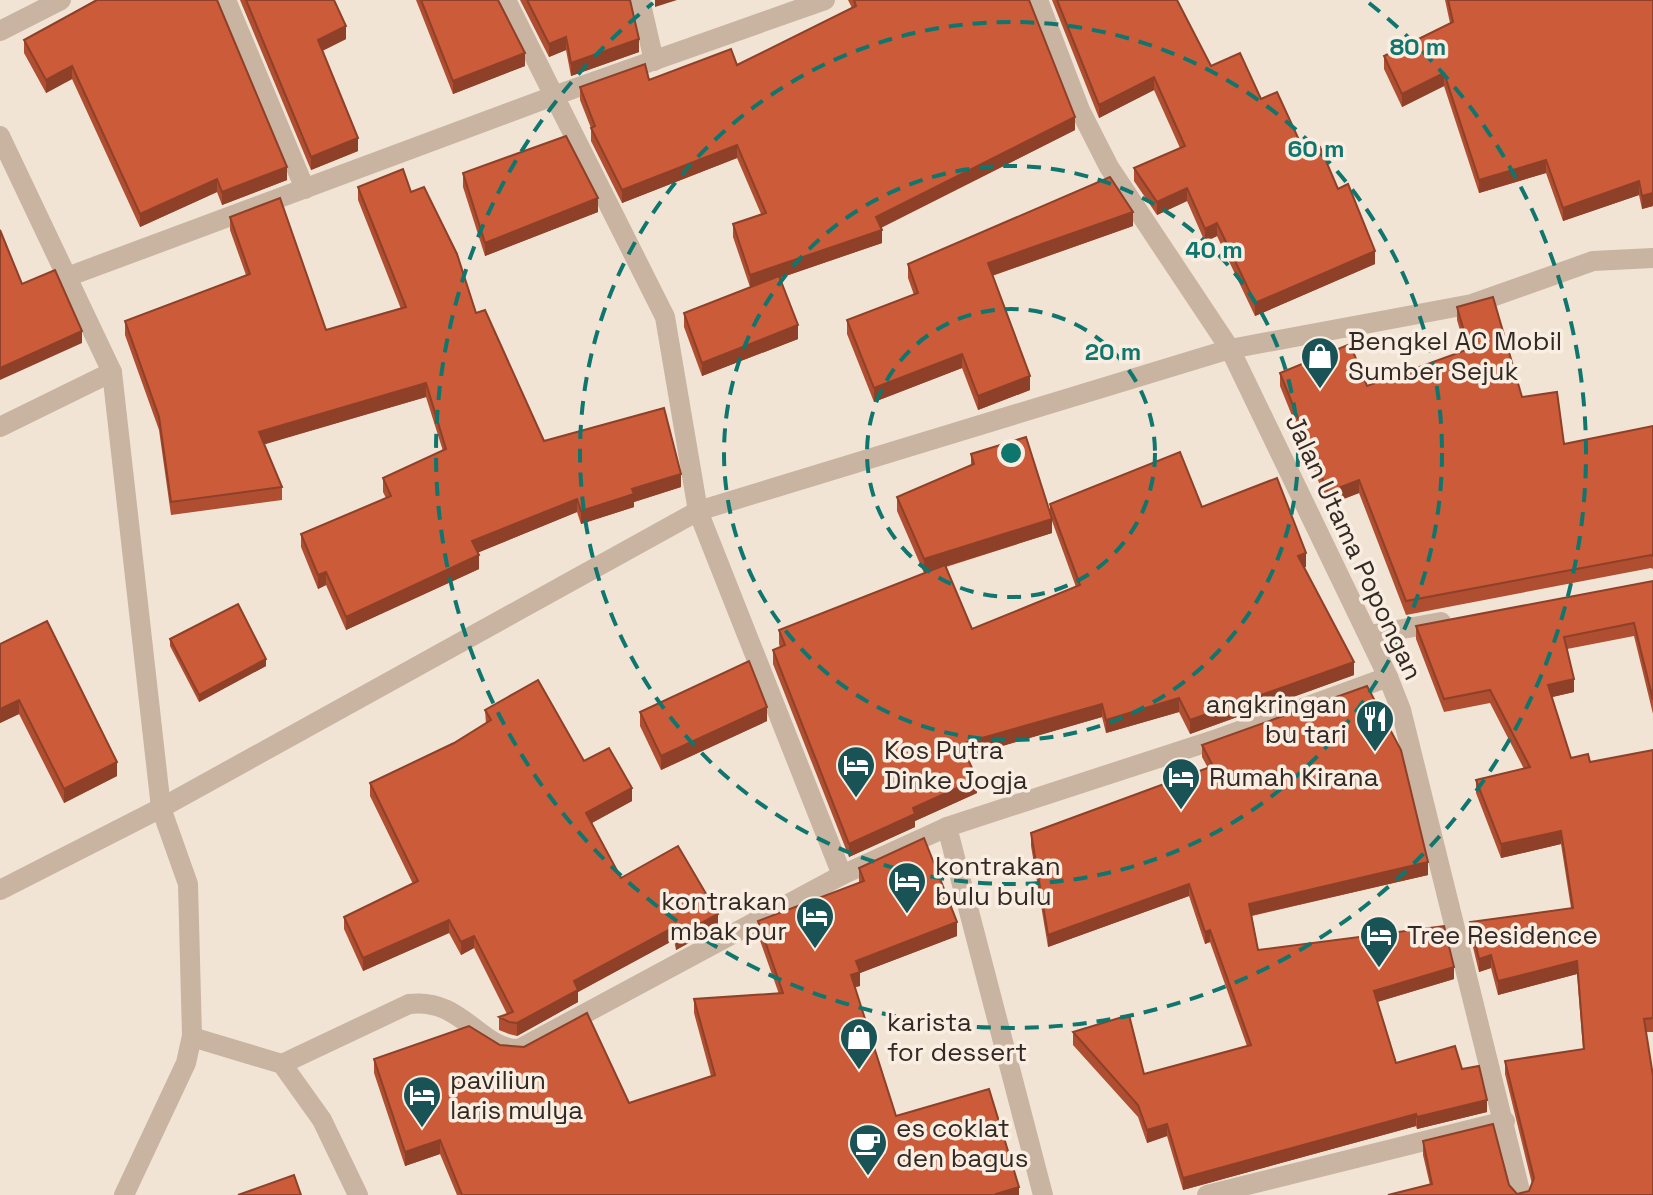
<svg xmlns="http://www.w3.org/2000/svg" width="1653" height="1195" font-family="'Space Grotesk',sans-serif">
<rect width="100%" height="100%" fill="#f1e4d5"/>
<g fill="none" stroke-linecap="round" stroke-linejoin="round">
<g stroke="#c9b3a1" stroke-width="20">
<polyline points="226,0 305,189"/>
<polyline points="506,0 665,317 698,511 842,875"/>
<polyline points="640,0 654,61"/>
<polyline points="1038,0 1080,110 1109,167 1230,349 1388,677 1401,710 1521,1195"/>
<polyline points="0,31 61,0"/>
<polyline points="0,136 112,372 161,808 188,884 192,1036 186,1063 124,1195"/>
<polyline points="67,277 556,95 825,0"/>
<polyline points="0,427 112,372"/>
<polyline points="1370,635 1441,622"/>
<polyline points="947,827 1043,1195"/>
<polyline points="0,890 161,808 698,511 1230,349 1472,304 1593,261 1653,258"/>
<polyline points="192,1037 282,1064 322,1120 358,1195"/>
<path d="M282,1064L409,1004C462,997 480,1050 519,1049L842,875L947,827L1220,738L1388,677"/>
<polyline points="1207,1195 1505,1121"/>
</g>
</g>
<g fill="#af4e31" fill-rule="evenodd">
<polygon points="95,0 217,0 287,180 222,205 217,192 140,227 72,79 46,93 24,53 24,40"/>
<polygon points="240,0 334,0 346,39 322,51 358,151 311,170"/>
<polygon points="416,0 498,0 525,66 453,94"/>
<polygon points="520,0 630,0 639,52 571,76 566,50 549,57"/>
<polygon points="848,0 1029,0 1075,130 881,228 882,243 780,278 798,339 702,376 684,327 684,313 750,287 733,237 733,224 761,214 737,158 622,203 591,141 591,128 580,100 580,87 649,80 737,65 852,8"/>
<polygon points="1052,0 1177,0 1211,66 1261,99 1305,153 1338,189 1375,264 1255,316 1217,236 1205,242 1187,201 1157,215 1134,181 1134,168 1180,148 1154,90 1099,118"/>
<polygon points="1445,0 1653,0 1653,206 1642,209 1639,195 1563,221 1546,173 1479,193 1444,86 1402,107 1384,69 1384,56 1450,23"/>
<polygon points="463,173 598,212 485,256 463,187"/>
<polygon points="358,187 411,192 544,441 681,487 634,502 634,507 581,524 577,512 477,553 479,569 346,630 326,585 318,589 301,547 301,534 386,498 383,492 383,478 443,451 426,397 264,444 282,487 282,500 171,515 159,430 125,335 125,321 246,275 230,230 230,217 326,330 401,309 358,200"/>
<polygon points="1133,226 992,276 1030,390 978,410 962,368 874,402 847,334 847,320 914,295 908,278 908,264"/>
<polygon points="1457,307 1522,397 1564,444 1653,426 1653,569 1651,568 1406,615 1359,493 1328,505 1280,386 1280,373 1367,386 1466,351 1457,320"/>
<path d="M971,454L1050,515V504L1202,507L1306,567H1304L1354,675L1190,734L1179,712L1106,733L1102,717L967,756L977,793L915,821V827L849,857L773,664V650L780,647L779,644V630L924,573L897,511V497L971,465ZM1052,521L1076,587L972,629L946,567L1052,533Z"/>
<polygon points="1653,581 1653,714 1634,636 1567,649 1574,692 1552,697 1571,758 1590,762 1653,750 1653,1032 1646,1032 1653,1195 1388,1195 1430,1185 1423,1155 1423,1141 1509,1185 1517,1194 1529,1191 1532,1184 1505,1074 1505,1061 1583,1049 1577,974 1498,995 1491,968 1479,972 1470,935 1470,922 1571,908 1561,844 1501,858 1476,793 1476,780 1524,769 1490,703 1444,712 1416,639 1416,626"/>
<polygon points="170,639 266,666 199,702 170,646"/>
<polygon points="0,644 117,776 64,803 19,714 0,723"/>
<polygon points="485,710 584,761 632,801 592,823 621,878 718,927 676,950 674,940 578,992 578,1002 517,1036 509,1034 499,1030 499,1017 507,1014 474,948 461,955 449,933 363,971 344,929 344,917 413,884 370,796 370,783 454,743 486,724"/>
<polygon points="640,712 767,721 661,770 640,726"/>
<polygon points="1202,745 1428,875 1252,916 1258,950 1454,979 1377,1002 1396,1063 1462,1069 1487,1112 1417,1129 1416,1126 1183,1190 1167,1136 1147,1143 1138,1117 1073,1045 1073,1032 1144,1074 1247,1046 1210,942 1205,944 1189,896 1048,947 1031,846 1031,833 1208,768 1202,757"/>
<polygon points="859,868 957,936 860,973 860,986 855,987 896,1116 1019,1195 457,1195 440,1154 405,1166 374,1073 374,1059 500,1045 629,1103 711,1076 694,1013 694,999 779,994 758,935 758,921 859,883"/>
</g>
<g fill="#8e4028">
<polygon points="655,0 677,0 655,7"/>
<polygon points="346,26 346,39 318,53 318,40"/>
<polygon points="566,37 566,50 549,57 549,44"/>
<polygon points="639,39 639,52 571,76 571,63"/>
<polygon points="525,53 525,66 453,94 453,81"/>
<polygon points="72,66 72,79 46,93 46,80"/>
<polygon points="1444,73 1444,86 1402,107 1402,94"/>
<polygon points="1154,77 1154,90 1099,118 1099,105"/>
<polygon points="1075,117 1075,130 876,230 876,217"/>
<polygon points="358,138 358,151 311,170 311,157"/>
<polygon points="737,145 737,158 622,203 622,190"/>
<polygon points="1546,160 1546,173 1479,193 1479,180"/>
<polygon points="287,167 287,180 222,205 222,192"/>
<polygon points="217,179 217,192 140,227 140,214"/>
<polygon points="1639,181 1639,195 1563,221 1563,208"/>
<polygon points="1187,188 1187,201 1157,215 1157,202"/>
<polygon points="1653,193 1653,206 1642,209 1642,196"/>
<polygon points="598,198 598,212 485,256 485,243"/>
<polygon points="1133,212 1133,226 988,277 988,263"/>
<polygon points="1217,223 1217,236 1205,242 1205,229"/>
<polygon points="882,230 882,243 750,288 750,275"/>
<polygon points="1375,251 1375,264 1255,316 1255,303"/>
<polygon points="798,325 798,339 702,376 702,363"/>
<polygon points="82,331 82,343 0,380 0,368"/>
<polygon points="962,354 962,368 874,402 874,388"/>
<polygon points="1030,376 1030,390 978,410 978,396"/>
<polygon points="426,383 426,397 259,446 259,432"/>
<polygon points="681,474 681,487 634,502 634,507 581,524 581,511 632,489"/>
<polygon points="1359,480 1359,493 1328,505 1328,492"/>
<polygon points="577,499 577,512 472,555 472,541"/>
<polygon points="1052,519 1052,533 924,573 924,559"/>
<polygon points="1306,553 1306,567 1298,570 1298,556"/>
<polygon points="479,555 479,569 346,630 346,617"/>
<polygon points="326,572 326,585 318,589 318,575"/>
<polygon points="266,659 266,666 199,702 199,695"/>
<polygon points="1354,662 1354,675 1190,734 1190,720"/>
<polygon points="1574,679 1574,692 1548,698 1548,685"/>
<polygon points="1179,698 1179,712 1106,733 1106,720"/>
<polygon points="19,700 19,714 0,723 0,709"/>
<polygon points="1102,704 1102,717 961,758 961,744"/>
<polygon points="767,707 767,721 661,770 661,756"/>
<polygon points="117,762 117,776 64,803 64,789"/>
<polygon points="977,779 977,793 915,821 915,827 849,857 849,844 913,808"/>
<polygon points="632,788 632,801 586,826 586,813"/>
<polygon points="1561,831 1561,844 1501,858 1501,844"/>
<polygon points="1428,862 1428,875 1249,916 1249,904"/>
<polygon points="1189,884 1189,896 1048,947 1048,935"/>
<polygon points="718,914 718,927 676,950 676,937"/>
<polygon points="449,920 449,933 363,971 363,958"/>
<polygon points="957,922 957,936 860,973 860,986 851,988 851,975 856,961"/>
<polygon points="674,927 674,940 578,992 578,1002 517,1036 517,1023 574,981"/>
<polygon points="1210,930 1210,942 1205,944 1205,932"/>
<polygon points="474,936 474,948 461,955 461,942"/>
<polygon points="1491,955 1491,968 1479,972 1479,959"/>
<polygon points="1577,961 1577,974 1498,995 1498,981"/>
<polygon points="1454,967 1454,979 1374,1003 1374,991"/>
<polygon points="1487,1100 1487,1112 1417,1129 1417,1117"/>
<polygon points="1416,1114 1416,1126 1183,1190 1183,1178"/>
<polygon points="1167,1124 1167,1136 1147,1143 1147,1130"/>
<polygon points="440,1140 440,1154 405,1166 405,1152"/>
<polygon points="1019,1187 1019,1195 996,1195 996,1194"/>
</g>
<g fill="#cb5b39" stroke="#8e4028" stroke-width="2">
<polygon points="97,0 217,0 287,167 222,192 217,179 140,214 72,66 46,80 24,40"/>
<polygon points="246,0 334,0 346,26 318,40 358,138 311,157"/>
<polygon points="421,0 498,0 525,53 453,81"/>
<polygon points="527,0 630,0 639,39 571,63 566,37 549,44"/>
<polygon points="854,0 1029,0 1075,117 876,217 882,230 750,275 733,224 766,213 737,145 622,190 591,128 595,126 580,87 645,64 649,80 731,49 737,65 856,6"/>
<polygon points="1057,0 1177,0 1211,66 1240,53 1261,99 1277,92 1305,153 1320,147 1338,189 1348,184 1375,251 1255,303 1217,223 1205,229 1187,188 1157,202 1134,168 1185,146 1154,77 1099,105"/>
<polygon points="1448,0 1653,0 1653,193 1642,196 1639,181 1563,208 1546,160 1479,180 1444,73 1402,94 1384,56 1453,22"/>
<polygon points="566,136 598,198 485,243 463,173"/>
<polygon points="403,169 411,192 424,187 457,254 476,313 485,310 544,441 664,408 681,474 632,489 634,494 581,511 577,499 472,541 479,555 346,617 326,572 318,575 301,534 391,496 383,478 446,449 426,383 259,432 282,487 171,502 159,417 125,321 250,274 230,217 280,198 326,330 406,307 358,187"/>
<polygon points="1110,177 1133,212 988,263 1030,376 978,396 962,354 874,388 847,320 918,293 908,264"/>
<polygon points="0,230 22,284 55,270 82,331 0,368"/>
<polygon points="779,276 798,325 702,363 684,313"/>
<polygon points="1493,297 1522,397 1557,392 1564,444 1653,426 1653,556 1651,555 1406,601 1359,480 1328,492 1280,373 1350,344 1367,386 1469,349 1457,307"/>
<polygon points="1026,437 1052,519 924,559 897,497 974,464 971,454"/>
<polygon points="1180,452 1202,507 1277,478 1306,553 1298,556 1354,662 1190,720 1179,698 1106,720 1102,704 961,744 977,779 913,808 915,814 849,844 773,650 785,645 779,630 945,565 972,629 1080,585 1050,504"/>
<polygon points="1653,581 1653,700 1634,623 1564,637 1574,679 1548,685 1571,758 1588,754 1590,762 1653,750 1653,1018 1644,1019 1653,1076 1653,1195 1388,1195 1432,1184 1423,1141 1493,1124 1509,1185 1517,1194 1529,1191 1534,1178 1505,1061 1584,1049 1577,961 1498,981 1491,955 1479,959 1470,922 1573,908 1561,831 1501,844 1476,780 1530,767 1490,690 1444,699 1416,626"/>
<polygon points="238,604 266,659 199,695 170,639"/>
<polygon points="47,621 117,762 64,789 19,700 0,709 0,644"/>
<polygon points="749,661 767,707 661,756 640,712"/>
<polygon points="538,680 584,761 609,748 632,788 586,813 621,878 678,846 718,914 676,937 674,927 574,981 578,990 517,1023 509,1022 499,1017 513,1012 474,936 461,942 449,920 363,958 344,917 418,881 370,783 454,743 491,720 485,710"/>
<polygon points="1367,686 1401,750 1428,862 1249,904 1258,950 1444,926 1454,967 1374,991 1396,1063 1455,1046 1462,1069 1479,1066 1487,1100 1417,1117 1416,1114 1183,1178 1167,1124 1147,1130 1138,1105 1073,1032 1129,1015 1144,1074 1251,1045 1210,930 1205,932 1189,884 1048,935 1031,833 1213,766 1202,745"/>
<polygon points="924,838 957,922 856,961 860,972 851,975 896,1116 989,1089 1019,1187 996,1194 996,1195 462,1195 440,1140 405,1152 374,1059 469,1026 500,1045 524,1047 587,1013 629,1103 715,1075 694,999 783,993 758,921 864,881 859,868"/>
<polygon points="294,1175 301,1195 238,1195"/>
</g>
<g fill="none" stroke="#0f766e" stroke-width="4" stroke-dasharray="14 10">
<circle cx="1011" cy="453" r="144"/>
<circle cx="1011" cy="453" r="287"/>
<circle cx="1011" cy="453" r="431"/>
<path d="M1369 3A575 575 0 1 1 653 3"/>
</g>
<defs>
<g id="shop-pin" transform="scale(2)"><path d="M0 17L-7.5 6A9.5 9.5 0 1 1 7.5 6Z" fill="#195356" stroke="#f9eee1"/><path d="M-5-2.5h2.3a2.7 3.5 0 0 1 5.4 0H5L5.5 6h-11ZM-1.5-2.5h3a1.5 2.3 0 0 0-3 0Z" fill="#fff"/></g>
<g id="restaurant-pin" transform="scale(2)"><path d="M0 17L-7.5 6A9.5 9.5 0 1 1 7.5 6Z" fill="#195356" stroke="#f9eee1"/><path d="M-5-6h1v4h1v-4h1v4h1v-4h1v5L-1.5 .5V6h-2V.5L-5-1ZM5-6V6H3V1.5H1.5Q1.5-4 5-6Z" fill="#fff"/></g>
<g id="hotel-pin" transform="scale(2)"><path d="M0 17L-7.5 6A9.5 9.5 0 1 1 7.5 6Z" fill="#195356" stroke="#f9eee1"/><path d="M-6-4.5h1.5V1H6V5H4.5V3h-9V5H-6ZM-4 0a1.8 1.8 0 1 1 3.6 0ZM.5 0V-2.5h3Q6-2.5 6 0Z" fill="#fff"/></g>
<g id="cafe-pin" transform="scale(2)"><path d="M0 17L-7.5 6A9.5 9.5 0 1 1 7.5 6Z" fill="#195356" stroke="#f9eee1"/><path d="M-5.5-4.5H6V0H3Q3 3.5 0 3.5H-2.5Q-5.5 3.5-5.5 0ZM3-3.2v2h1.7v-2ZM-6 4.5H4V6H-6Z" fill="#fff"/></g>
</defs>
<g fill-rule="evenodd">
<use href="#shop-pin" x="1320" y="356"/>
<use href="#restaurant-pin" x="1375" y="719"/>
<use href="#hotel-pin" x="856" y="765"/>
<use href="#hotel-pin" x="1181" y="777"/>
<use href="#hotel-pin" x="907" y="881"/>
<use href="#hotel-pin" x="815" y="916"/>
<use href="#hotel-pin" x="1379" y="935"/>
<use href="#shop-pin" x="859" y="1037"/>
<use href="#hotel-pin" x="422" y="1095"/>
<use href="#cafe-pin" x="868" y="1143"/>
</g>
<g text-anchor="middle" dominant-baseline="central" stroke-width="7" stroke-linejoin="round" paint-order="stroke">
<g font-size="26" fill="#332924" stroke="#f9eee1" text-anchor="start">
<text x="1348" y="341">Bengkel AC Mobil<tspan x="1348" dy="30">Sumber Sejuk</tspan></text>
<text x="1347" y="704" text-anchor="end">angkringan<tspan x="1347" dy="30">bu tari</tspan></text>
<text x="884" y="750">Kos Putra<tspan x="884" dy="30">Dinke Jogja</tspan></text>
<text x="1209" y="777">Rumah Kirana</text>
<text x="935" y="866">kontrakan<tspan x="935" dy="30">bulu bulu</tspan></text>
<text x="787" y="901" text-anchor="end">kontrakan<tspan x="787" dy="30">mbak pur</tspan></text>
<text x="1407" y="935">Tree Residence</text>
<text x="887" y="1022">karista<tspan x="887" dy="30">for dessert</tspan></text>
<text x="450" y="1080">paviliun<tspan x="450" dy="30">laris mulya</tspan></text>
<text x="896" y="1128">es coklat<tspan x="896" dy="30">den bagus</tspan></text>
</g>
<g font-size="26" fill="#332924" stroke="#f9eee1">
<text transform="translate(1354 547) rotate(65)">Jalan Utama Popongan</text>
</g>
</g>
<circle cx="1011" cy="453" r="12" fill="#0f766e" stroke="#f9eee1" stroke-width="4"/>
<g font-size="24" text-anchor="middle" font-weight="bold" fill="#0f766e" stroke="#f9eee1" stroke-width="7" stroke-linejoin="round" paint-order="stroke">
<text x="1418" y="55">80 m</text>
<text x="1316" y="157">60 m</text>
<text x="1214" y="258">40 m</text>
<text x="1113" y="360">20 m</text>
</g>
</svg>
